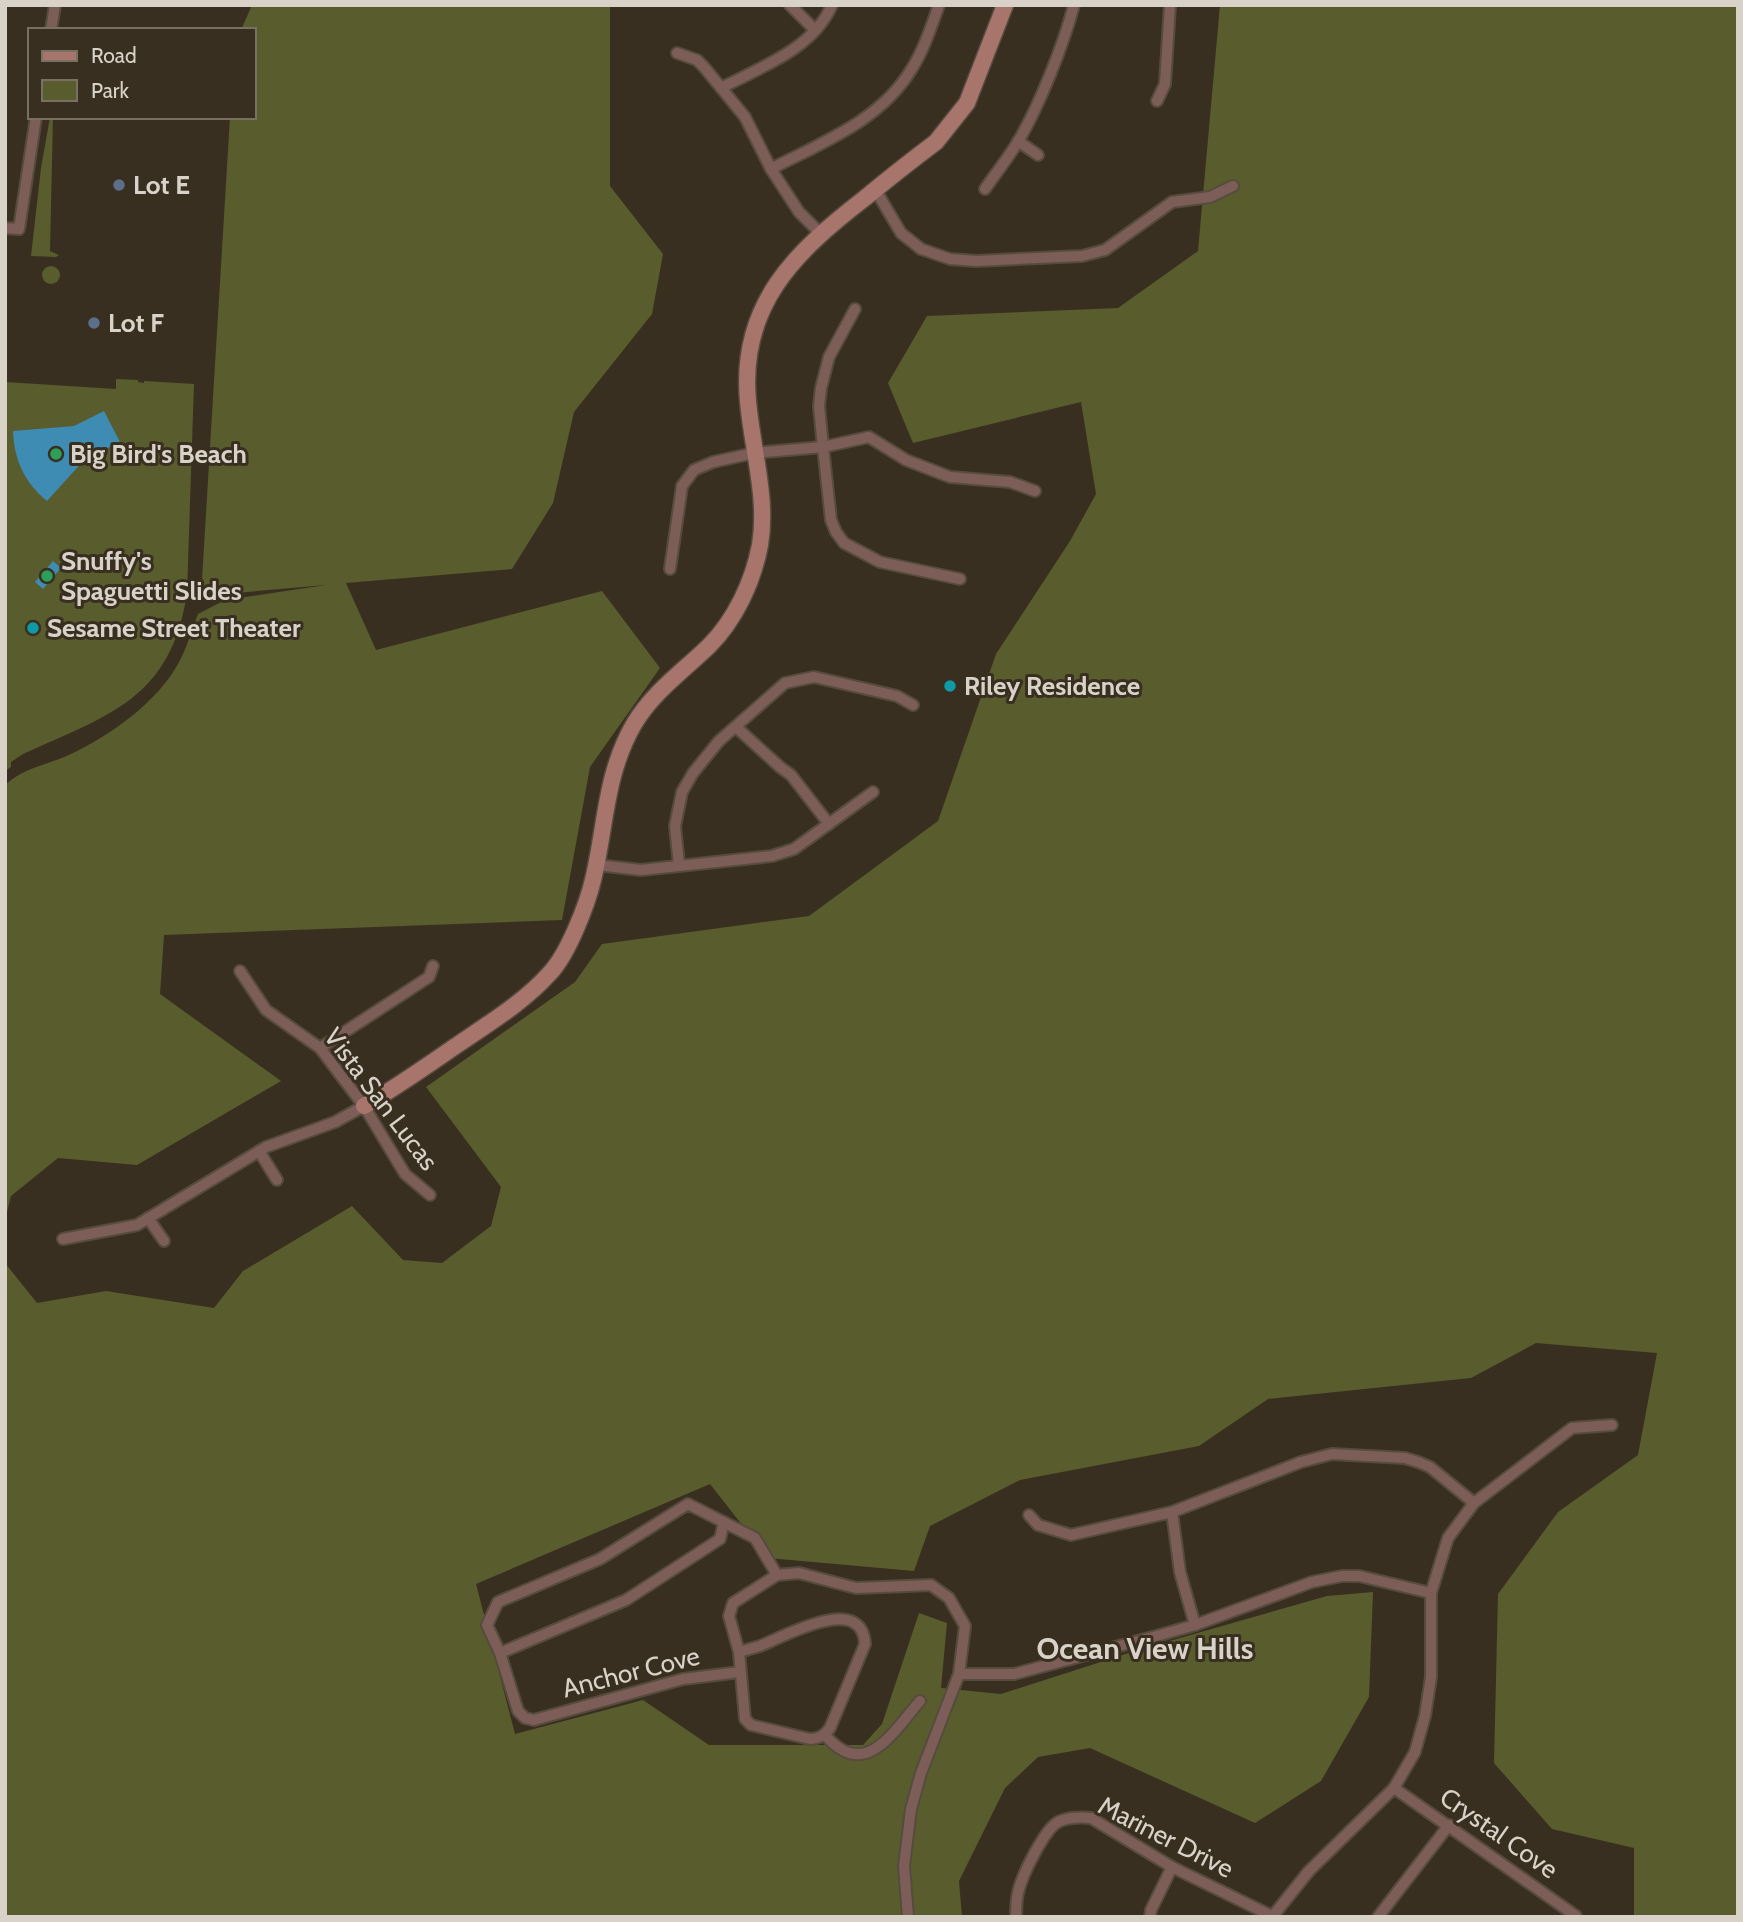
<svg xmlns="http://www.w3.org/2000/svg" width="1743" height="1922" font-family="Cabin,sans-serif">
<rect width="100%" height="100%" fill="#392f20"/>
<g fill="#595c2d">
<path d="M252,5H610V186L663,254L652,314L574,412L553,503L512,569L346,583L376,650L602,591L660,668L590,767L562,920L164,935L160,994L281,1081L137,1165L58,1158L11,1196L5,1220V785C28,765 47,766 73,753C111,735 157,702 178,664C187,648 191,631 198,614L225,600L326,585L201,596L230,117H254V30H241Z"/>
<polygon points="1220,5 1738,5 1738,1238 1736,1270 1738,1270 1738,1917 1631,1917 1634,1915 1634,1848 1552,1829 1494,1763 1498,1594 1558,1512 1638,1455 1657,1353 1536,1343 1471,1378 1268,1399 1199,1446 1020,1480 930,1526 914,1571 768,1558 710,1484 476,1584 515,1734 643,1700 709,1745 863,1745 882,1724 919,1613 947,1623 941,1688 1001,1694 1138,1650 1327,1596 1373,1592 1369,1697 1321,1781 1255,1823 1090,1748 1038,1757 1005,1788 959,1881 962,1917 5,1917 5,1263 37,1303 106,1291 214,1308 243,1271 352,1206 403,1260 442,1263 491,1226 501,1187 426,1087 575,982 602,944 809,916 938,821 996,654 1070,541 1096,494 1081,402 913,443 888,383 927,316 1118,308 1198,251"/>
<polygon points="50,117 53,117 50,251 59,255 56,257 31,256 41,168"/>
<circle cx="51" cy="275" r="9"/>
<path d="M116,379L138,380V382L144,383V381L194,384L187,593C171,699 109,715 23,754L11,762V767L5,771V382L116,389Z"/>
</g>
<g fill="#3e8bb3">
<path d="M104,411L120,442L85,459L47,501C25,483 14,460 13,431L74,426Z"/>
<polygon points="53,561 61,568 43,589 35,582"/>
</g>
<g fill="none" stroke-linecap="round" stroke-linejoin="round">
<g stroke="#564c3e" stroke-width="14">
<g id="street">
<polyline points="790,5 815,30"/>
<polyline points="51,30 55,5"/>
<polyline points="677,53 697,60 704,67 745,117 771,169 799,212 820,233"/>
<path d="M721,88C761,67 813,49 832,5"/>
<polyline points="1157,101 1165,84 1170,5"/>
<polyline points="1018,141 1038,155"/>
<path d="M771,169C821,143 880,121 911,70C924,50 931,27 939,5"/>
<polyline points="875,189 901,233 921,249 950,259 976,261 1082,256 1105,250 1172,202 1210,197 1233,186"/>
<path d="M985,189C996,173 1009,157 1019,140C1040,104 1063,46 1074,5"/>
<polyline points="5,228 19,229 36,117"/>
<polyline points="855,309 829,357 821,388 819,406 823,447 831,520 836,532 844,543 880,562 960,579"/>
<polyline points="670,569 682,486 694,470 713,462 754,453 823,447 869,437 906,460 950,477 1010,482 1035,491"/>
<polyline points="736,727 780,767 791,775 829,824"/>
<polyline points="597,865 641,870 772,856 794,849 873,792"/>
<polyline points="679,865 675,826 682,792 693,773 719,741 785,683 814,677 897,696 913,705"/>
<polyline points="240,971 266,1010 320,1048 364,1106 405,1174 430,1195"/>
<polyline points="320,1048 429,977 433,966"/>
<polyline points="259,1151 277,1180"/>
<polyline points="148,1218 164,1241"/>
<polyline points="63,1239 137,1225 266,1147 335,1122 364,1106"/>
<polyline points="1172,1512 1180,1572 1195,1625"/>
<polyline points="1029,1515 1038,1525 1071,1535 1172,1512 1301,1462 1332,1454 1405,1458 1418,1462 1430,1467 1474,1503"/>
<path d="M739,1652C746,1650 753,1648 760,1646C783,1637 862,1592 865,1644L830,1728C824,1736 820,1738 810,1739L751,1725L745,1719L739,1652L729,1616L733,1603L777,1575L799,1573L856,1588L931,1585L949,1598L965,1626L959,1674L921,1773L911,1809L904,1866L908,1917"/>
<polyline points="500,1653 626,1600 720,1539 724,1522"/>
<polyline points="740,1672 683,1679 534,1720 525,1718 518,1711 500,1653 487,1625 498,1602 600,1559 688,1504 755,1538 777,1575"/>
<polyline points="959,1674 1014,1674 1153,1637 1195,1625 1312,1582 1342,1576 1359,1576 1431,1593"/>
<path d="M825,1735C865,1782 893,1732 920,1701"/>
<polyline points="1394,1788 1576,1916"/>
<path d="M1016,1917C1016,1907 1016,1898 1019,1889C1023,1874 1044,1830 1058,1822C1068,1817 1080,1817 1091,1818L1172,1867L1272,1916"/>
<polyline points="1150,1917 1151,1910 1172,1867"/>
<polyline points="1272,1917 1309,1871 1394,1788 1415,1752 1425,1716 1431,1677 1431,1593 1448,1538 1474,1503 1572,1428 1612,1425"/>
<polyline points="1378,1917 1449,1825"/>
</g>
</g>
<g stroke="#564c3e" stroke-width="19">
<path id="secondary" d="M364,1106C397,1087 428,1065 460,1043C491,1022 525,1001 550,973C568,954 587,905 593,880C606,826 605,774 634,724C653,692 682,672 709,646C735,620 753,582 760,545C768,499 752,448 748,401C739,305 795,252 865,198C888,179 912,160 936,142L967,103L1005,5"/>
</g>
<use href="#street" stroke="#7d5d58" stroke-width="10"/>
<use href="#secondary" stroke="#a8756d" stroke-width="16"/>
</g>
<g fill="#5c6f8a" stroke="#392f20" stroke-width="2.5">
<circle cx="119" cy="185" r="7"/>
<circle cx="94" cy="323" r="7"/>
</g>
<g fill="#2e9e5b" stroke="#392f20" stroke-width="2.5">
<circle cx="56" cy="454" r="7"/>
<circle cx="47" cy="576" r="7"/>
</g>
<g fill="#0f9aa8" stroke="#392f20" stroke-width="2.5">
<circle cx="33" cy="628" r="7"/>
<circle cx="950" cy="686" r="7"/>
</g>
<g text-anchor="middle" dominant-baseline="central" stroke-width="6" stroke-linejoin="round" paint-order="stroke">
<g font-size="26" font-weight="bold" fill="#d8d2c9" stroke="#392f20" text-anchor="start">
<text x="133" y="185">Lot E</text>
<text x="108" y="323">Lot F</text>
<text x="70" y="454">Big Bird's Beach</text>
<text x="61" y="561">Snuffy's<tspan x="61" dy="30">Spaguetti Slides</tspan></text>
<text x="47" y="628">Sesame Street Theater</text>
<text x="964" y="686">Riley Residence</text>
</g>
<g font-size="26" fill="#d8d2c9" stroke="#392f20">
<text transform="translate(381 1099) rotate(53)">Vista San Lucas</text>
<text transform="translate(631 1672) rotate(-14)">Anchor Cove</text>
<text transform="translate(1499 1833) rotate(35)">Crystal Cove</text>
<text transform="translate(1166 1837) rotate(27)">Mariner Drive</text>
</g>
<g font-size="30" font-weight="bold" fill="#d8d2c9" stroke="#392f20">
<text x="1145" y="1648">Ocean View Hills</text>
</g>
</g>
<rect width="1743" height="1922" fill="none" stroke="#d8d2c9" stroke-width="14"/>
<rect x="28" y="28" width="228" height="91" fill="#392f20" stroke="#797064" stroke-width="2"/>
<rect x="42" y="51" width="35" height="10" fill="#a8756d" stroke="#797064" stroke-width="2"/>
<text x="91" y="63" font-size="21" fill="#d8d2c9">Road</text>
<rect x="42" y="80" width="35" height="21" fill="#595c2d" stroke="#797064" stroke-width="2"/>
<text x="91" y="98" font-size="21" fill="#d8d2c9">Park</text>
</svg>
